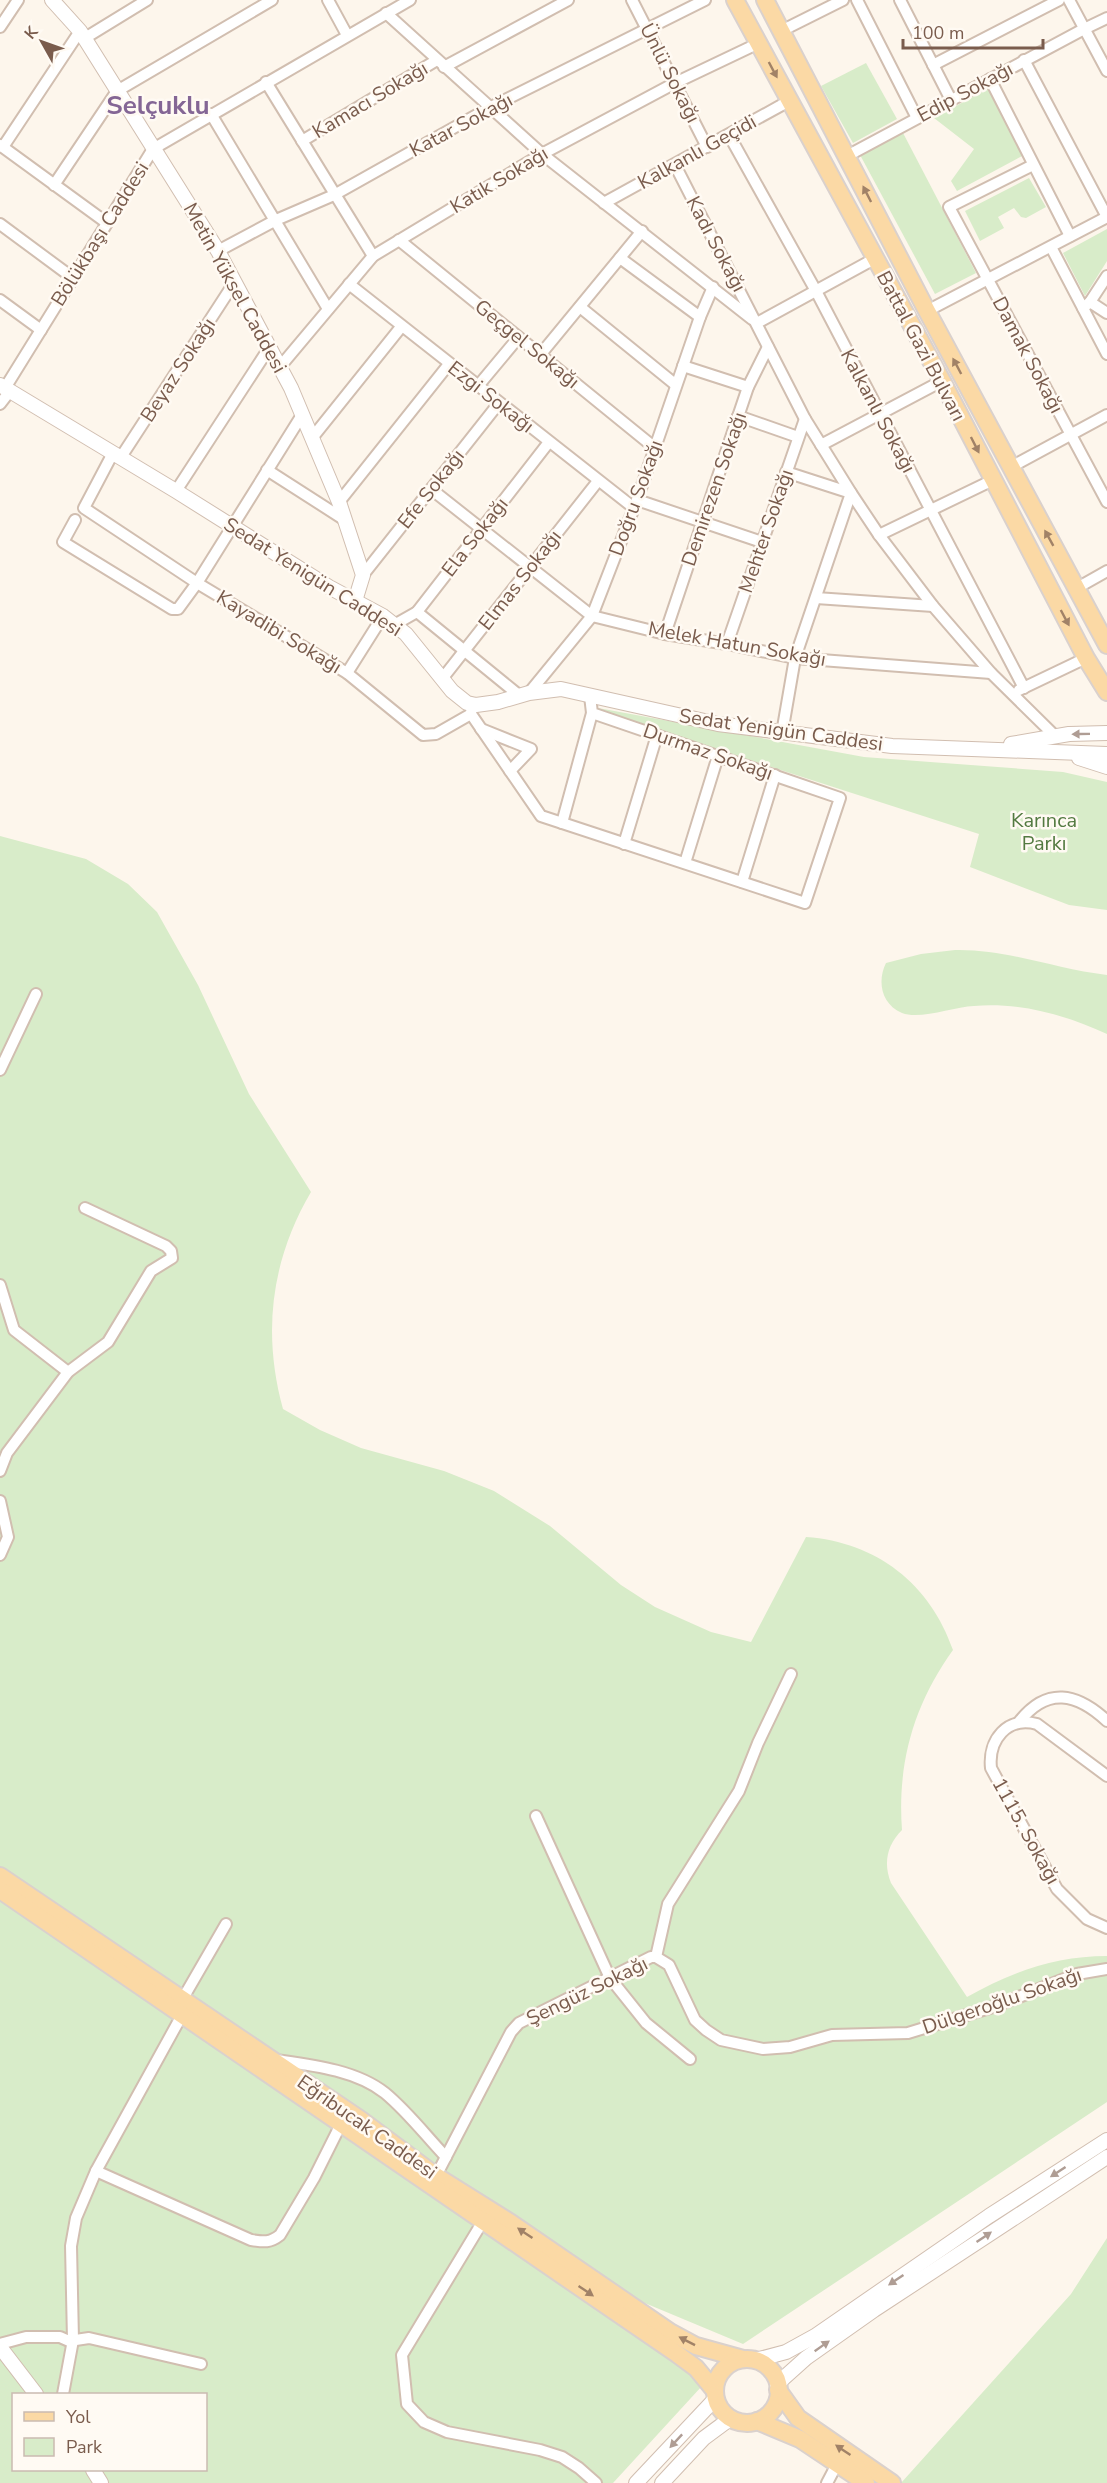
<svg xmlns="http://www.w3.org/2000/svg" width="1107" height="2483" font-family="'Nunito Sans',sans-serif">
<rect width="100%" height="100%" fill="#fdf6ec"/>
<g fill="#d8ecc9" fill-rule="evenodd">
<polygon points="866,63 897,119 853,143 821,86"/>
<polygon points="989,88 1024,155 957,191 951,181 974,149 934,118"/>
<polygon points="902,131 976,273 935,294 859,153"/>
<polygon points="1029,178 1046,207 1026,218 1021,217 1014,208 998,217 1004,228 980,241 965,211"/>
<polygon points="1107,229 1107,261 1085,296 1063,253"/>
<polygon points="598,708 864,757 1063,772 1107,782 1107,910 1069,905 970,867 979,834 604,713"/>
<path d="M0,836L86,859L128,884L157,912L198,985L249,1094L311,1192C271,1260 262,1333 283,1409L320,1430L361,1448L444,1471L494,1491L550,1526L621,1585L655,1607L711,1632L751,1642L806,1537C877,1542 930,1584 953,1650C914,1704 897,1763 902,1830C887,1845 883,1863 891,1883L967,1997C1011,1972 1056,1956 1107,1956V2102L743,2344L556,2266L713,2374L613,2483H0ZM14,2394H206V2470H14Z"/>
<path d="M955,950C1008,949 1055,969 1107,975V1034C1066,1015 1019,1002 974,1006C953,1007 920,1020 902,1013C881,1004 877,981 886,963L921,954Z"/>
<polygon points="1107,2238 1107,2483 901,2483 1071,2294"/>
</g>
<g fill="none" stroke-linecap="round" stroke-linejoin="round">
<g stroke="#d1beb0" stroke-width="14">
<g id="minor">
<polyline points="328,0 347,35"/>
<polyline points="632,0 707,147"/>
<polyline points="857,0 917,118"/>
<polyline points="900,0 951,100"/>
<polyline points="1069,0 1107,71"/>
<polyline points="386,13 542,154 752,319"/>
<polyline points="0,27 18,0"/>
<polyline points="781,31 843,0"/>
<polyline points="85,38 147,0"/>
<polyline points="1024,60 1107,217"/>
<polyline points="933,65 1059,0"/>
<polyline points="444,67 568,0"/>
<polyline points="990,79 1070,236"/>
<polyline points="266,82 373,256"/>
<polyline points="211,114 328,309"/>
<polyline points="729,135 816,291 1024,688"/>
<polyline points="302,141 437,60"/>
<polyline points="0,145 107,223"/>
<polyline points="3,147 80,31"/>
<polyline points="847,156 1084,29 1107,18"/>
<polyline points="675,165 805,419 851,493 879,535 933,606 991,673 1055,736"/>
<polyline points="1033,165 949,207 1107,502"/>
<polyline points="54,185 117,91 272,0"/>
<polyline points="604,203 789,101"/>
<polyline points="0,224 73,278"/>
<polyline points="399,240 655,448"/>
<polyline points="1051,247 1107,354"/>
<polyline points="218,251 276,220 334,195 489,108 705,0"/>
<polyline points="620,258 700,317"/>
<polyline points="349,284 634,508"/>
<polyline points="0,300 41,330"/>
<polyline points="1090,302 1107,313"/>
<polyline points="580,307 676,385"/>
<polyline points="1083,308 1090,302 1107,276"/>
<polyline points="927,311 1107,217"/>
<polyline points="757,323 874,259"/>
<polyline points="540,355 642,231"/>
<polyline points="683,366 748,387"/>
<polyline points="279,368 373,256 542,154 675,83 759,43"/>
<polyline points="478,386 518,338"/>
<polyline points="5,388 153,149 410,0"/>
<polyline points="0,404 10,391"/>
<polyline points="738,416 798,437"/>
<polyline points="312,438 401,327"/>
<polyline points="821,445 942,381"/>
<polyline points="113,453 84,508 197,583 347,673 423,735 436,734 471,714"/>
<polyline points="121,457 234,283"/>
<polyline points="1011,467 1107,415"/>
<polyline points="267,470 345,520"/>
<polyline points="431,489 592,616 665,634 727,644 795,658 991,673"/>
<polyline points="176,491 269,348"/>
<polyline points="637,500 762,542"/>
<polyline points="339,502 449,364"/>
<polyline points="75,520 63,542 172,609 178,609 197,583 302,415"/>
<polyline points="879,535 993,480"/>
<polyline points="363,575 499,403"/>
<polyline points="1077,588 1107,571"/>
<polyline points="816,598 933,606"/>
<polyline points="417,612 520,696"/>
<polyline points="394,625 417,612 549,442"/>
<polyline points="665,634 748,387 768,347"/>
<polyline points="727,644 805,419"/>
<polyline points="347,673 383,616"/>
<polyline points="442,679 598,481"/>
<polyline points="1019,690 1086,658"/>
<polyline points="529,693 592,616 637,500 700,317 713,287"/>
<polyline points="472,704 471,714 541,816 805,903 840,798 592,713 590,696"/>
<polyline points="481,729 531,749 510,771"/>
<polyline points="782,733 795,658 851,493 786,472"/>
<polyline points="562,823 592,713"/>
<polyline points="624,844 657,735"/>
<polyline points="685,863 718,756"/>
<polyline points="742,882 775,775"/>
<polyline points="0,1070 36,994"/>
<polyline points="0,1285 14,1330 68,1372"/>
<polyline points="0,1471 7,1453 68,1372 108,1342 151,1271 172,1258 171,1251 166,1246 85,1208"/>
<polyline points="0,1501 8,1537 0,1555"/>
<path d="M1019,1722C1047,1686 1077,1693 1107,1721"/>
<path d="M1107,1776L1037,1724C1007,1716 988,1740 991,1768L1057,1889L1087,1919L1107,1928"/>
<polyline points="536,1816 610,1978 646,2023 690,2059"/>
<polyline points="656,1957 669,1965 695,2020 706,2030 721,2040 763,2049 790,2047 832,2035 908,2033 996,2006 1077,1974 1107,1969"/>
<polyline points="656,1957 668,1904 739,1791 758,1743 791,1674"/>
<polyline points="182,2000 226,1924"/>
<path d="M276,2060C311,2065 356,2070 385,2093C408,2112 426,2136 446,2157"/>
<path d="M96,2171L251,2240C264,2242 270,2243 280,2235L314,2178L341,2124"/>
<polyline points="436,2176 511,2032 519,2023 651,1957 656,1957"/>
<polyline points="483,2221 402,2355 407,2404 424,2422 447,2432 540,2450 562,2457 579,2468 596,2483"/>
<polyline points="0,2344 26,2337 60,2337 69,2341 89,2338 201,2364"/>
<polyline points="63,2394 73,2340 71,2246 76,2218 96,2171 182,2015"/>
<polyline points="827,2483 837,2464"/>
</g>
</g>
<g stroke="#d1beb0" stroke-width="16">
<g id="tertiary">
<polyline points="52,0 80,31 218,251 291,388 339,502 363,575 355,601"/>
<polyline points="0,385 176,491 329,587 383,616 406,634 452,691 467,703 476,705 498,702 529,693 561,689 718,724 892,746 1107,754"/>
<polyline points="1011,744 1069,734 1107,733"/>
<polyline points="1079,758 1107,767"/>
<polyline points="0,2347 36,2394"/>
<polyline points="756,2360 786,2352 815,2336 989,2216 1107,2140"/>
<polyline points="777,2384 806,2358 874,2310 1107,2157"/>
<polyline points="93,2470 101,2483"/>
<polyline points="636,2483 716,2398"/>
<polyline points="662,2483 704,2438 731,2418"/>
</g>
</g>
<g stroke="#dad1cd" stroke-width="20">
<g id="primary">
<polyline points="735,0 942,381 1086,658 1107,692"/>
<polyline points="765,0 927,311 1107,645"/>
<polyline points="0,1876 361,2120 436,2176 511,2223 670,2332 696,2346 743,2359"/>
<polyline points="0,1890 677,2354 696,2368 715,2391"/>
<circle cx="747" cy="2391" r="32"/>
<polyline points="778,2390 798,2418 892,2483"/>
<polyline points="757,2421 800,2439 866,2483"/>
</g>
</g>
<use href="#minor" stroke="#fff" stroke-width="10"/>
<use href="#tertiary" stroke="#fff" stroke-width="14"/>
<use href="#primary" stroke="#fbd9a5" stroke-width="16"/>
</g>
<defs><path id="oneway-solid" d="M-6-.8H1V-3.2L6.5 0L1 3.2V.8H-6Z" transform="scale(1.5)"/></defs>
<g fill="#a18267">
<use href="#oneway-solid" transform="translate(773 70) rotate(62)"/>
<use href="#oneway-solid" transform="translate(867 194) rotate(-117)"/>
<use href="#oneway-solid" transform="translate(957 366) rotate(-118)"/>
<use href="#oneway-solid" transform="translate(975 445) rotate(63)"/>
<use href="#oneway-solid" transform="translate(1049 538) rotate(-119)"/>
<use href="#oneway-solid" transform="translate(1065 618) rotate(62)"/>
<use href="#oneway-solid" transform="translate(525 2233) rotate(-146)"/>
<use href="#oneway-solid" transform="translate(586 2291) rotate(34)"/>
<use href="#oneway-solid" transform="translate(687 2341) rotate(-153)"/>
<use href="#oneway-solid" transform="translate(843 2450) rotate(-146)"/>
</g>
<g fill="#af9d94">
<use href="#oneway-solid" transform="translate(1081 734) rotate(179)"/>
<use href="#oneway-solid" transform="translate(1058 2172) rotate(147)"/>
<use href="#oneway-solid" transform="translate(984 2237) rotate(-34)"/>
<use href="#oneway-solid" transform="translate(896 2280) rotate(146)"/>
<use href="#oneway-solid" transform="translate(822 2346) rotate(-35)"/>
<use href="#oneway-solid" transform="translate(676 2441) rotate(133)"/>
</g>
<g text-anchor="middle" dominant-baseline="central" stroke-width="5" stroke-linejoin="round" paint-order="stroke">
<g font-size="20" fill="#7a5c4d" stroke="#fffaf3">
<text transform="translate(670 73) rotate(63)">Ünlü Sokağı</text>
<text transform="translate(965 92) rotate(-28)">Edip Sokağı</text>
<text transform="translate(370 100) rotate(-31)">Kamacı Sokağı</text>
<text transform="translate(461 125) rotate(-28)">Katar Sokağı</text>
<text transform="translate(697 152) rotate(-29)">Kalkanlı Geçidi</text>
<text transform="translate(499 180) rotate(-31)">Katık Sokağı</text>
<text transform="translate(100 234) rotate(-58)">Bölükbaşı Caddesi</text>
<text transform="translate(716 244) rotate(62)">Kadı Sokağı</text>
<text transform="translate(235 288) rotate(61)">Metin Yüksel Caddesi</text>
<text transform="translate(527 344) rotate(39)">Geçgel Sokağı</text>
<text transform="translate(921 346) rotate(62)">Battal Gazi Bulvarı</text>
<text transform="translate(1028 355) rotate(62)">Damak Sokağı</text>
<text transform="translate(178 370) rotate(-57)">Beyaz Sokağı</text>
<text transform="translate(491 397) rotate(38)">Ezgi Sokağı</text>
<text transform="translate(878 411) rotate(62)">Kalkanlı Sokağı</text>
<text transform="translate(431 489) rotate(-52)">Efe Sokağı</text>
<text transform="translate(714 489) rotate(-71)">Demirezen Sokağı</text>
<text transform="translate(636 498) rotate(-70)">Doğru Sokağı</text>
<text transform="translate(766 531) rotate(-71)">Mehter Sokağı</text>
<text transform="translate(475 537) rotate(-52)">Ela Sokağı</text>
<text transform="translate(313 577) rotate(32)">Sedat Yenigün Caddesi</text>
<text transform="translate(520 580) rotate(-52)">Elmas Sokağı</text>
<text transform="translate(279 632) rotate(31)">Kayadibi Sokağı</text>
<text transform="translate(737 644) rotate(10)">Melek Hatun Sokağı</text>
<text transform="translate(781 730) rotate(8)">Sedat Yenigün Caddesi</text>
<text transform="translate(708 752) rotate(19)">Durmaz Sokağı</text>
<text transform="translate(1026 1831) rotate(61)">1115. Sokağı</text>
<text transform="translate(587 1991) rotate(-26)">Şengüz Sokağı</text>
<text transform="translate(1002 2001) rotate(-19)">Dülgeroğlu Sokağı</text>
<text transform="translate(367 2127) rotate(35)">Eğribucak Caddesi</text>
</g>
<g font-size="20" fill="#537a41" stroke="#fffaf3">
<text x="1044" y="820">Karınca<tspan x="1044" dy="23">Parkı</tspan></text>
</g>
<g font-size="26" font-weight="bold" fill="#846695" stroke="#fffaf3">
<text x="158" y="105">Selçuklu</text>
</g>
</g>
<rect x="12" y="2393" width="195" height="78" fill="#fffaf3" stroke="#cabbb1" stroke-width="1.5"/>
<rect x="24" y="2412" width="30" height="9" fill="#fbd9a5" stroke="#cabbb1" stroke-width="1.5"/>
<text x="66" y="2423" font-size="18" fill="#7a5c4d">Yol</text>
<rect x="24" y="2438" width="30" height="18" fill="#d8ecc9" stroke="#cabbb1" stroke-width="1.5"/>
<text x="66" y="2453" font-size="18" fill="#7a5c4d">Park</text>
<g transform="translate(42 42) rotate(310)" stroke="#fffaf3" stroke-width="4.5" paint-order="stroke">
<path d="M0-4.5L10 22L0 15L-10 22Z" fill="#7a5c4d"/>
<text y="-9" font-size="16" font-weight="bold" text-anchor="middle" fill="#7a5c4d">K</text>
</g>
<path d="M903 39v9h140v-9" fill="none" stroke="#7a5c4d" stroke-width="3"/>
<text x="912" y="39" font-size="18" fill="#7a5c4d" stroke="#fffaf3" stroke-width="4.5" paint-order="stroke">100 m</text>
</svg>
